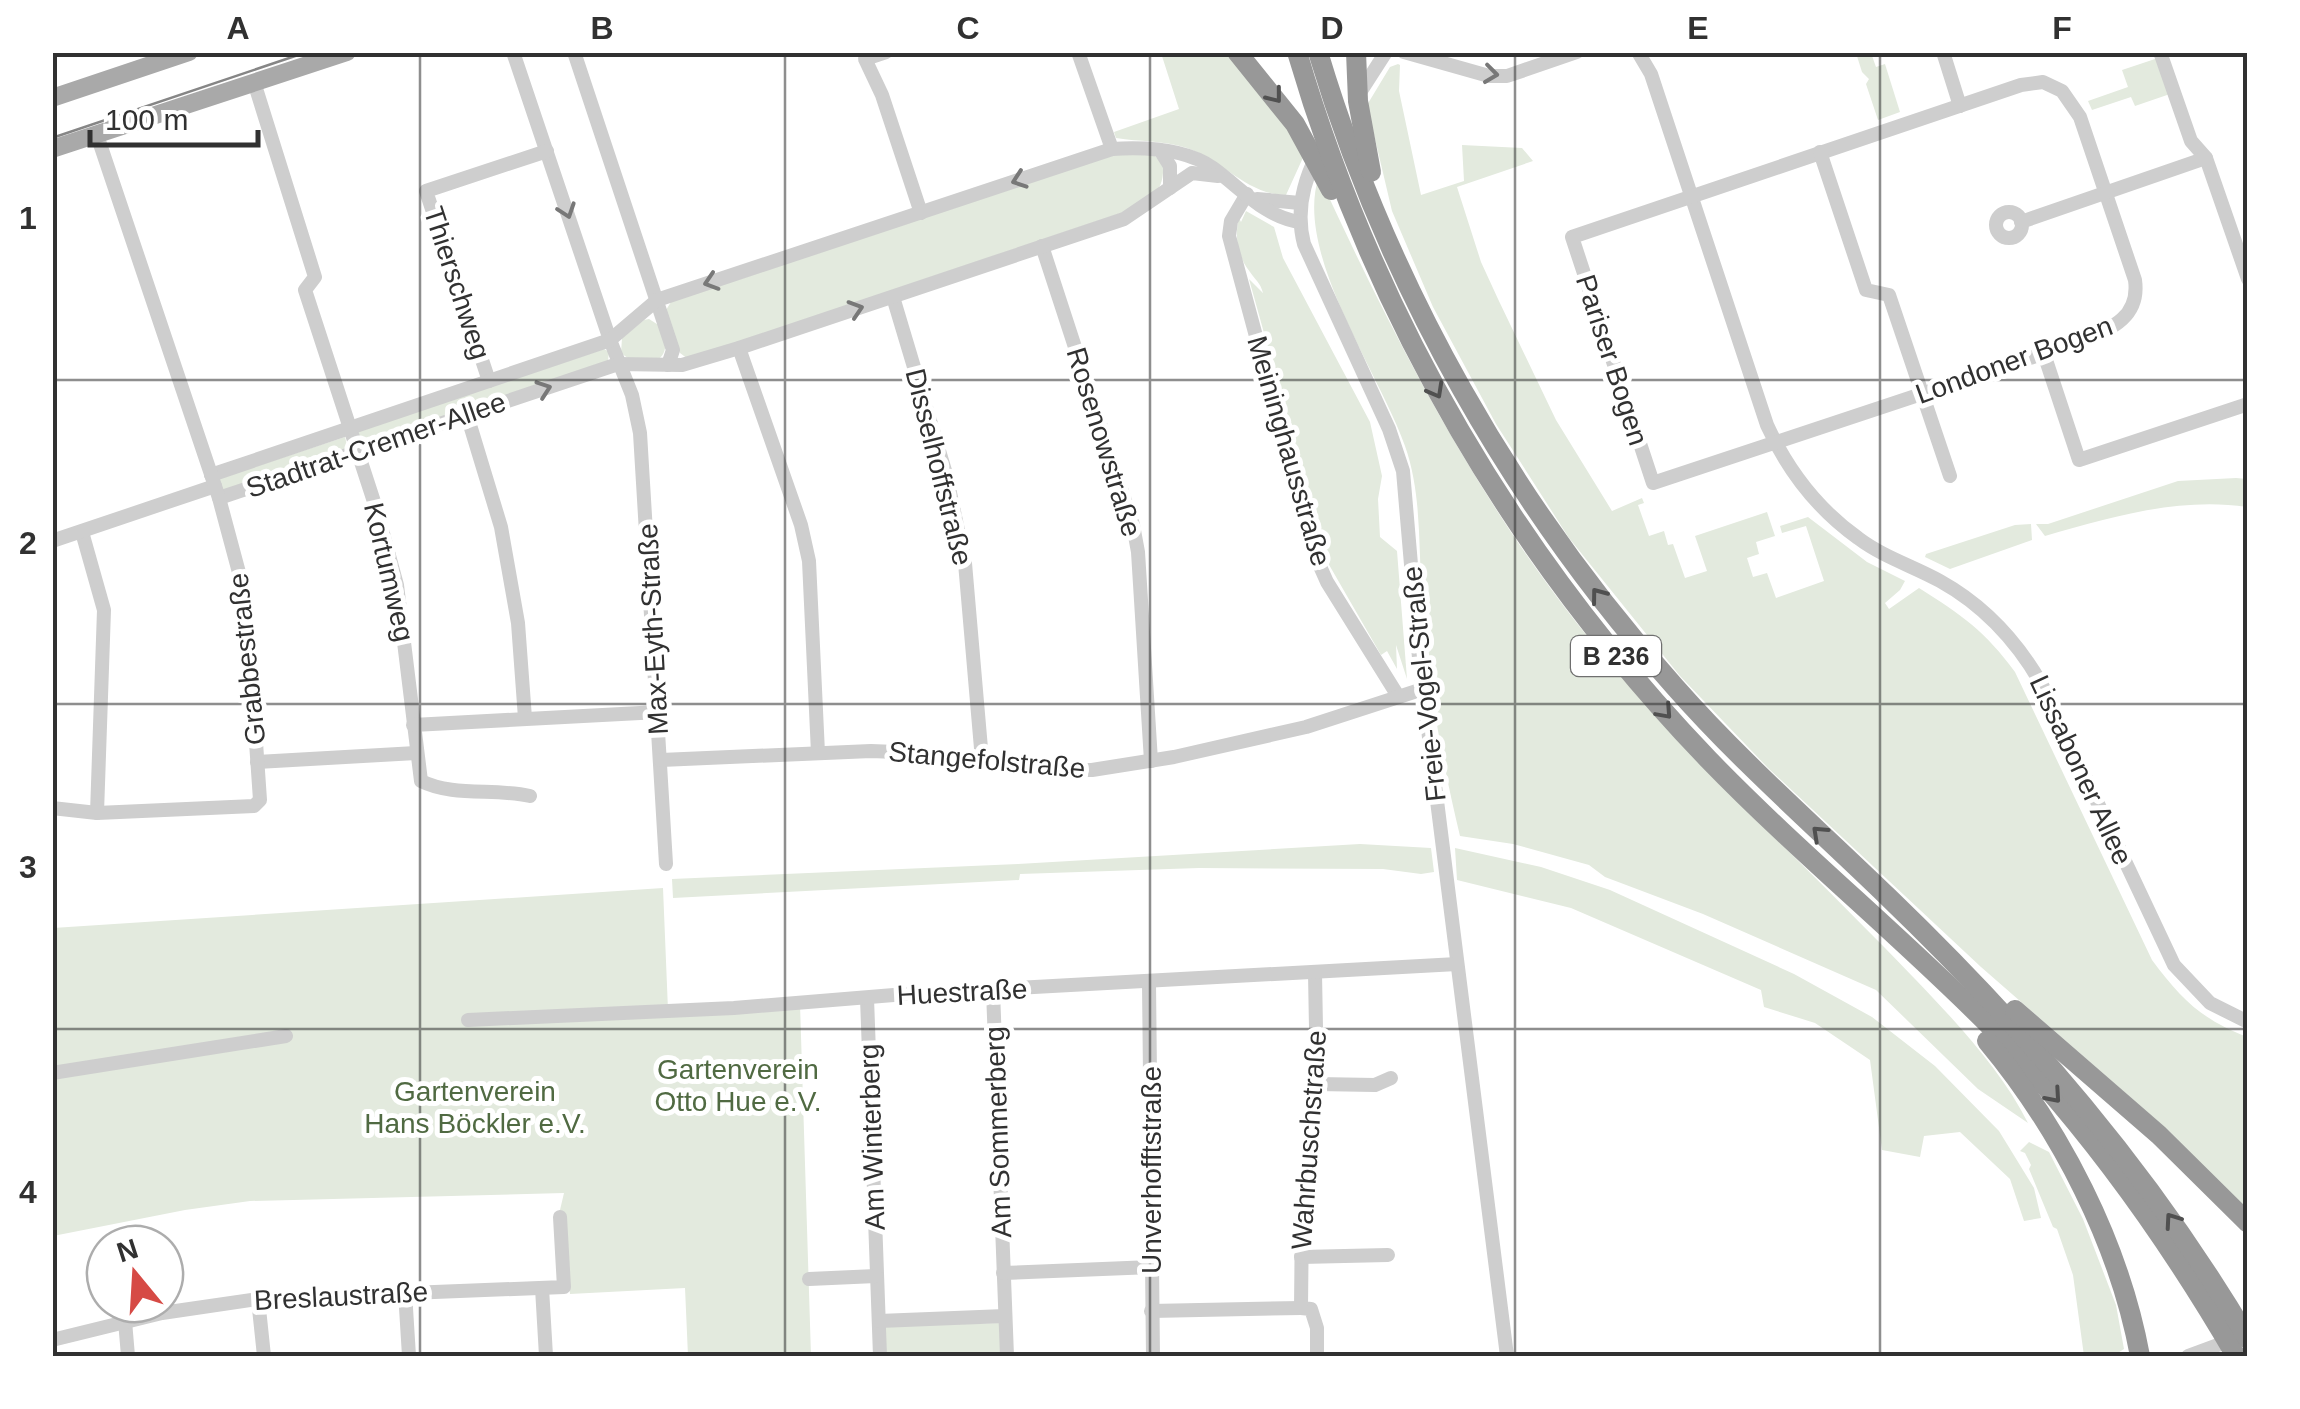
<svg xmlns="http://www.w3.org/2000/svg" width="2300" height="1409" font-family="Arial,sans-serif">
<rect width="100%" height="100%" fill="#fff"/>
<g fill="#e3eade">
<path d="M1161,53H1230L1306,151L1286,195C1247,195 1223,160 1187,148C1163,140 1140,142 1116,138L1114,132L1179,109Z"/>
<polygon points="1856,53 1871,53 1876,67 1885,64 1900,112 1878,120 1866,84 1869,79 1862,72"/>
<polygon points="2158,58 2170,94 2135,106 2131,97 2092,110 2088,101 2128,87 2122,70"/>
<path d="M1398,64L1400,65L1399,91L1421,195L1464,181L1462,145L1522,148L1533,161L1457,187L1481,262L1498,299L1556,420L1612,511L1642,498L1644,503L1638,505L1649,536L1664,531L1668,545L1673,544L1685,578L1707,571L1695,536L1767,512L1775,536L1756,542L1759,554L1747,558L1753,577L1767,573L1776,598L1824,581L1806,526L1782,533L1780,526L1808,517L1867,562L1905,581L1900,590L1885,603L1889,609L1919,588C1962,615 1985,631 2015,672L2152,960C2181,999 2201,1019 2247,1037V1211L2169,1131L1981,967L1768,768L1680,676L1569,538L1496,424L1433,307L1392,211L1367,105L1390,67Z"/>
<path d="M1152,154L1163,162C1165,196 1150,196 1124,212L688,359L680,353L666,310L671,302L1113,155Z"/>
<path d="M1319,176C1404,360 1497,540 1635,692C1714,780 1801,862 1884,947C1933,998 1996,1059 2028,1123L1978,1089L1876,990L1703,914L1605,877L1589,865L1513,844L1460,836C1441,757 1427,678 1422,596C1418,545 1422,494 1405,446C1379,372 1293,252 1319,176Z"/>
<path d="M1246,211L1274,227L1283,258L1370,422L1382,476L1378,499L1380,537L1397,551L1407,679L1396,645L1397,669L1387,651L1381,655L1328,563L1249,279L1263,293C1260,282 1256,281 1250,272C1238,257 1234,237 1239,218L1241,222Z"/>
<path d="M649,319L660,326C664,338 670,349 659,359H629L621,353L622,338L644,320Z"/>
<polygon points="604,349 609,352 608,361 364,444 360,440 358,433 361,430"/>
<polygon points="345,437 348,449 223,491 218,479"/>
<path d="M2236,478L2247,479V507C2179,497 2111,517 2045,536L2036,524H2048L2178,481Z"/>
<polygon points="2031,524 2032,540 1950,569 1925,557 1926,554 2015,525"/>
<polygon points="1360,844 1431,848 1434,872 1421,874 1383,869 1199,868 1020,874 1019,880 673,898 672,879 1018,864"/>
<polygon points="1455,848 1541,867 1610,890 1794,974 1872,1017 1935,1066 1999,1131 2034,1188 2041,1218 2024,1221 2010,1179 1960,1132 1924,1136 1920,1157 1882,1150 1870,1060 1815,1023 1764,1007 1761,990 1571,908 1457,880"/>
<polygon points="663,888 668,1010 800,1004 811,1356 688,1356 685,1288 570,1294 560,1210 564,1193 250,1201 185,1210 53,1236 53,928"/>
<polygon points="2029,1142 2049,1152 2083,1219 2116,1305 2124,1349 2113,1356 2084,1356 2073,1275 2057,1229 2053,1227 2029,1169 2031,1165 2025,1153 2020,1151"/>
<polygon points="1000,1323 1001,1356 885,1356 884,1326"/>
</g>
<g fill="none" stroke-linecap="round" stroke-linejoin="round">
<g stroke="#cecece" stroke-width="14">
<polyline points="513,52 610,340 632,395 640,433 666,864"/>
<polyline points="574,52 673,350 668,365"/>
<polyline points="886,52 865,59 882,95 921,213"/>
<polyline points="1078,52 1112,149"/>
<polyline points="1404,52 1489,76 1507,76 1577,52"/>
<path d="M1638,52L1651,74L1767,425C1788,471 1816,508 1858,538C1883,557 1913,566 1940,581C1985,606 2017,641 2042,685L2174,965L2210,1003L2248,1022"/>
<polyline points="1943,52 1960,106"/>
<polyline points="2160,52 2191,141 2206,158 2248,279"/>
<path d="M254,82L315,277L305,290L377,511L397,585L421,781C453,797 494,788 530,796"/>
<path d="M2043,82L2062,91L2080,117L2135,280C2140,316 2113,328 2084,340L1653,483L1572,237L2021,85Z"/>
<polyline points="1359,94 1386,52"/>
<polyline points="1160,150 1170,166 1170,188"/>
<polyline points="1820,152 1866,290 1889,295 1950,476"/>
<path d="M1316,157C1302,185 1296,213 1304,244L1389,429L1403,471L1419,658L1507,1356"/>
<polyline points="1247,194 1231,221 1229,236 1315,555 1327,582 1398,696"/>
<polyline points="1257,199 1300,203"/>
<circle cx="2009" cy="225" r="13"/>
<polyline points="2021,222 2206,158"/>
<polyline points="1042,246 1133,525 1138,552 1151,761"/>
<polyline points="893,297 946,474 965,563 982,760"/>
<polyline points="739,348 801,525 809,561 818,753"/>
<polyline points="2044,354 2079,460 2248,404"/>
<polyline points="489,381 426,191 547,151"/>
<polyline points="467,415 501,527 518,623 525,718"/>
<path d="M211,475L610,340L657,300L1112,149C1144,147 1185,148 1213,168C1241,188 1264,217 1300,222"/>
<polyline points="219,498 618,364 682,365 739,348 1124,219 1192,173 1218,176"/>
<polyline points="82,532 104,610 97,813"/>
<polyline points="52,541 215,486"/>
<polyline points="413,725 659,712"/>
<polyline points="661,760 871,751 921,753 1049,770 1092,770 1174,757 1306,727 1423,689"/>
<polyline points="257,762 416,753"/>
<polyline points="52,808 97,813 254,806 260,800 247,612 241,580 219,498 97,135"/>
<polyline points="1315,973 1317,1084 1302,1211 1301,1308 1311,1309 1317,1328 1317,1356"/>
<polyline points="1149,983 1153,1356"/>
<polyline points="993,991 1007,1356"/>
<polyline points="867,998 880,1356"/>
<polyline points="468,1020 734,1008 906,994 1457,964"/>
<polyline points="52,1073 286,1036"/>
<polyline points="1317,1084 1375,1085 1391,1078"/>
<polyline points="1301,1257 1388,1255"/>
<polyline points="1003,1273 1152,1267"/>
<polyline points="809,1279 876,1276"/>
<polyline points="542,1288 546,1356"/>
<polyline points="405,1292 409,1356"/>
<polyline points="258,1299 264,1356"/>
<polyline points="1151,1311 1301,1308"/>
<polyline points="125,1321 128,1356"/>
<polyline points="879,1321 1005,1316"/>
<polyline points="52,1340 162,1313 258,1299 564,1287 560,1217"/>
<polyline points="2188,1356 2234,1339"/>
</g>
<g stroke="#a9a9a9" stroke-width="18">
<polyline points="52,98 189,52"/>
<polyline points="52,149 347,52"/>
</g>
<g stroke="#989898" stroke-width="20">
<polyline points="1237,52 1295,124 1331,190"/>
<path d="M1297,52C1375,319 1516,559 1708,759C1799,853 1901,936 1993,1029C2088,1127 2168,1239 2236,1356"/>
<path d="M1318,52C1388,286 1513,506 1675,687C1741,762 1816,827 1888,897C2026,1030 2150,1173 2248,1339"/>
<polyline points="1356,52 1358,101 1371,172"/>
<polyline points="2015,1010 2159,1135 2248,1223"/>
<path d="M1987,1041C2061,1130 2119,1243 2140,1356"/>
</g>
<polyline stroke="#868686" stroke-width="2.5" points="52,138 307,52"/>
</g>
<defs><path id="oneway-chevron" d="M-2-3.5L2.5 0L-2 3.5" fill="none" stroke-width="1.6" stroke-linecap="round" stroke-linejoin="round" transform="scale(2.5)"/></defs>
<g stroke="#787878">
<use href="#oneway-chevron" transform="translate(1491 74) rotate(7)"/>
<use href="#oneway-chevron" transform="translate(1019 180) rotate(161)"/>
<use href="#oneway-chevron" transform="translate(567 211) rotate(71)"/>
<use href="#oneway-chevron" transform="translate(711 282) rotate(162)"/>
<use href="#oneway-chevron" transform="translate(856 309) rotate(-18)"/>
<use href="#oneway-chevron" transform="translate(544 389) rotate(-19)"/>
</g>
<g stroke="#505050">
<use href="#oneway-chevron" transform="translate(1275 96) rotate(52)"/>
<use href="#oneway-chevron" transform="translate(1436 391) rotate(61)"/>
<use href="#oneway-chevron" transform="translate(1598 595) rotate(-127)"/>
<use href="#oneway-chevron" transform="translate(1665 712) rotate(48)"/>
<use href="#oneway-chevron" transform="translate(1819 833) rotate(-137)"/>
<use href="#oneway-chevron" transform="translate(2054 1096) rotate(49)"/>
<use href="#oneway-chevron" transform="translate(2172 1220) rotate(-125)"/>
</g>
<path fill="none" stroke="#313131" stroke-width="2.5" stroke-opacity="0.55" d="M420,52V1356M785,52V1356M1150,52V1356M1515,52V1356M1880,52V1356M52,380H2248M52,704H2248M52,1029H2248"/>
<g text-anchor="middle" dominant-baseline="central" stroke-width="10" stroke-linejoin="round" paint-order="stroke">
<rect fill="#fff" stroke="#6f6f6f" stroke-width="2.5" x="1571" y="636" width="90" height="40" rx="8"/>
<g font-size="25" font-weight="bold" fill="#313131">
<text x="1616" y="656">B 236</text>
</g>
<g font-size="28" fill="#313131" stroke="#fff">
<text transform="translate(457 283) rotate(72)">Thierschweg</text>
<text transform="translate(1612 360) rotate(72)">Pariser Bogen</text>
<text transform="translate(2014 360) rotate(-20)">Londoner Bogen</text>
<text transform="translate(1104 442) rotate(73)">Rosenowstraße</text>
<text transform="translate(376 445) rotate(-19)">Stadtrat-Cremer-Allee</text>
<text transform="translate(1289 451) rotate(74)">Meininghausstraße</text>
<text transform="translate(939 467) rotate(76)">Disselhoffstraße</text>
<text transform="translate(389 572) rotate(77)">Kortumweg</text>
<text transform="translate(653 629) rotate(-93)">Max-Eyth-Straße</text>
<text transform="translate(247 659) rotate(-96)">Grabbestraße</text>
<text transform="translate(1424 684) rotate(-96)">Freie-Vogel-Straße</text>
<text transform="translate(987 760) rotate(5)">Stangefolstraße</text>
<text transform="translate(2081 770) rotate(65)">Lissaboner Allee</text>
<text transform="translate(962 992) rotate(-3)">Huestraße</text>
<text transform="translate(998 1132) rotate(-92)">Am Sommerberg</text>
<text transform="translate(872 1137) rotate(-92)">Am Winterberg</text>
<text transform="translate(1309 1140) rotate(-86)">Wahrbuschstraße</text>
<text transform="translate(1151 1170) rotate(-90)">Unverhofftstraße</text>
<text transform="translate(341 1296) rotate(-3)">Breslaustraße</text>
</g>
<g font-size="28" fill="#506a42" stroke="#fff">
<text x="738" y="1069">Gartenverein<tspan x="738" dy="32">Otto Hue e.V.</tspan></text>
<text x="475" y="1091">Gartenverein<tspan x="475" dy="32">Hans Böckler e.V.</tspan></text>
</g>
</g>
<rect width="2300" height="1409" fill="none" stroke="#ffffff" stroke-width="110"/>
<g transform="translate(135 1274) rotate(342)"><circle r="48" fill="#ffffff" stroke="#adadad" stroke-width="2.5"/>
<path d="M0-8L18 38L0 25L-18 38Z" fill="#d64a45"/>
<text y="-15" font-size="28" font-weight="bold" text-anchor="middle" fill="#313131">N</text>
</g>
<path d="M90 130v15h168v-15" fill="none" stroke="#313131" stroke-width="5"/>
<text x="105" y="130" font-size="30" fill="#313131" stroke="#ffffff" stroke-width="8" paint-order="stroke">100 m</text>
<rect x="55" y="55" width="2190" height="1299" fill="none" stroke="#313131" stroke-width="4"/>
<g font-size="32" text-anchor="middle" font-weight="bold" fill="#313131">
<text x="238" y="39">A</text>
<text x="602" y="39">B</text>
<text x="968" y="39">C</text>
<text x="1332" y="39">D</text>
<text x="1698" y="39">E</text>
<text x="2062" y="39">F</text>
<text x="28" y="229">1</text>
<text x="28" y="554">2</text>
<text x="28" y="878">3</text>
<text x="28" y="1203">4</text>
</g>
</svg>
